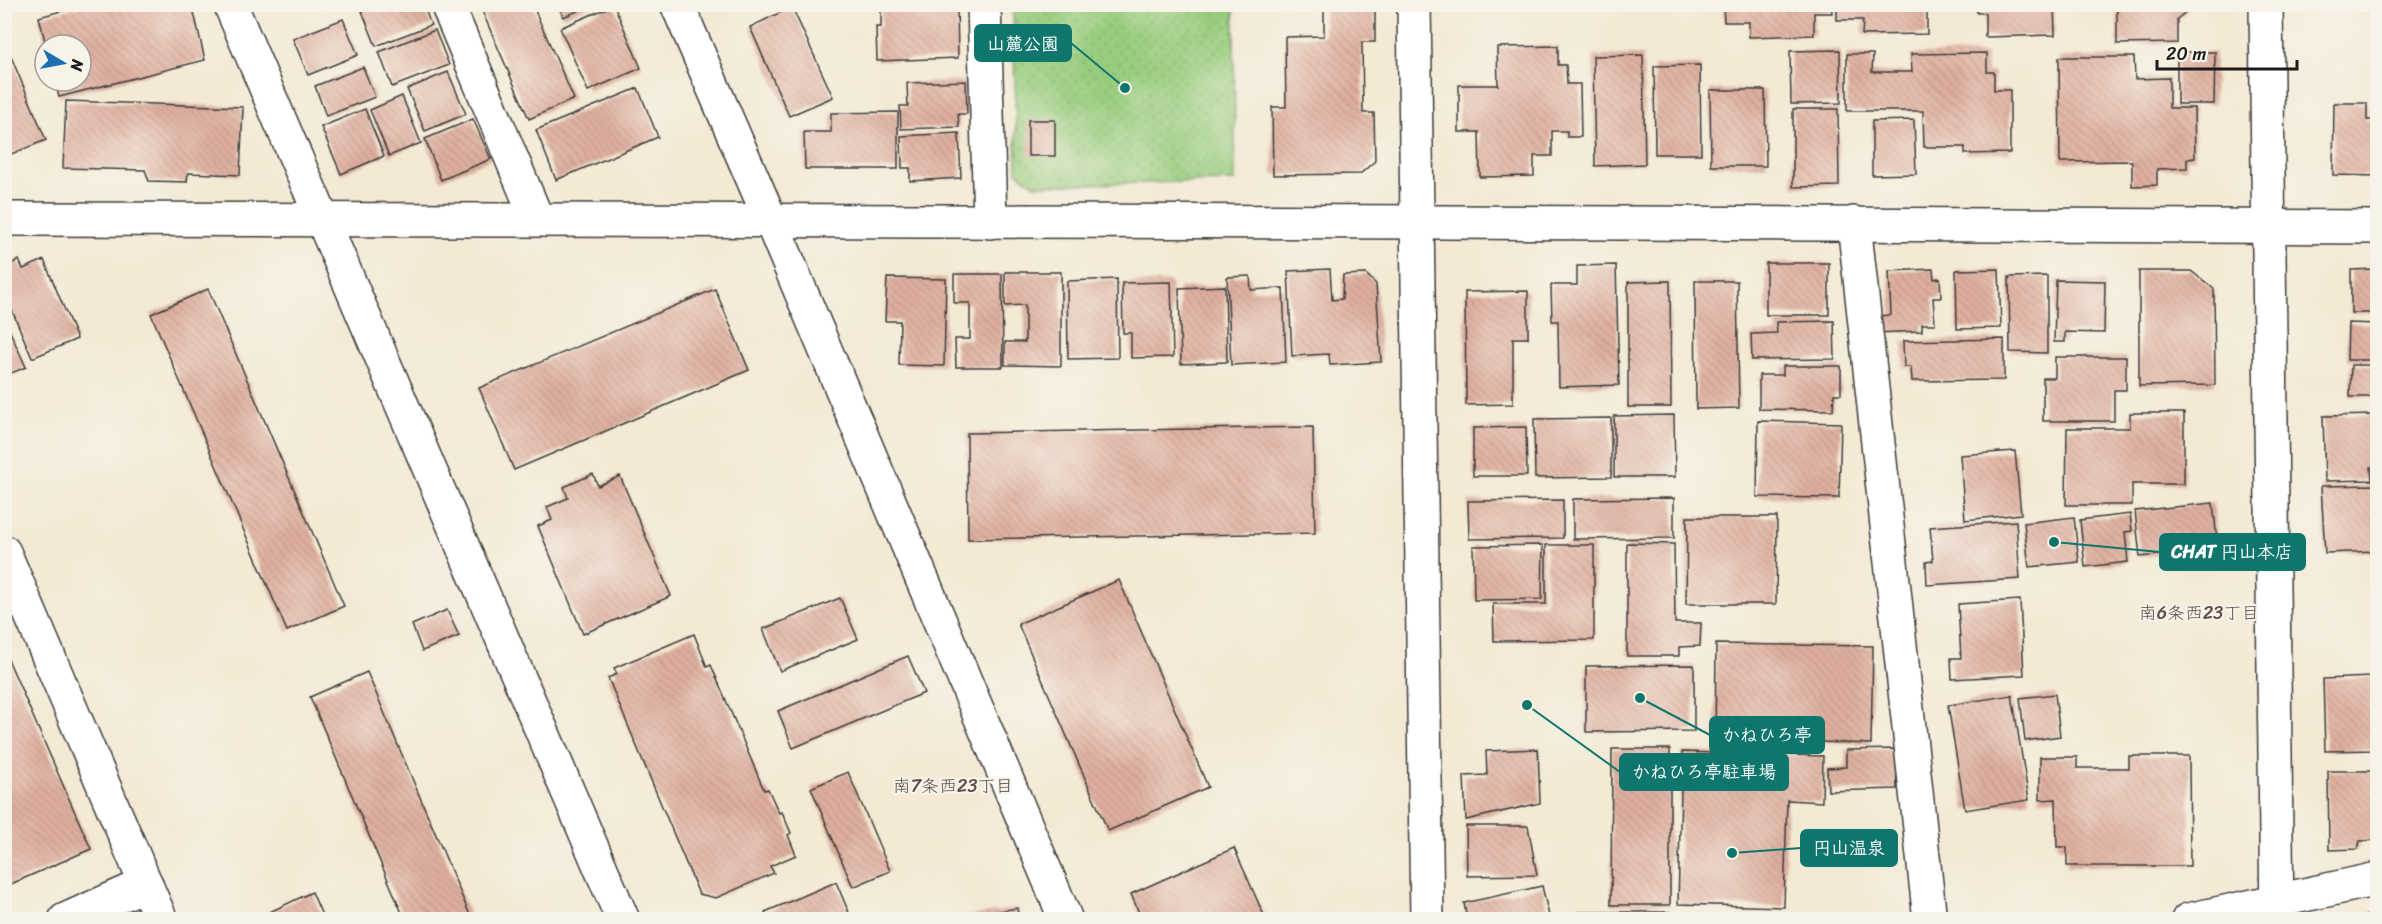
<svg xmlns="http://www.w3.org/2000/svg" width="2382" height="924" font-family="Sriracha,'Klee One',sans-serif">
<defs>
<pattern id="grass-dots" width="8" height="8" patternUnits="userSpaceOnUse" patternTransform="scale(1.5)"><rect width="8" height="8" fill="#99cd7e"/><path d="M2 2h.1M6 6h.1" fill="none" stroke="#83af6c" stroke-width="1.8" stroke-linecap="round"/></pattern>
<pattern id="building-back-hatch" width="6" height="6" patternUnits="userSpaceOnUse" patternTransform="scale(1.5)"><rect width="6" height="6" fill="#dfaf9f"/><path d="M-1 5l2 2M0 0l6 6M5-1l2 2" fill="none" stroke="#bf9688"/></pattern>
</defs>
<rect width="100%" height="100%" fill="#f7f3e8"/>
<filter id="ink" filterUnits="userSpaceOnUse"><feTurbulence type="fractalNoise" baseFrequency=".0167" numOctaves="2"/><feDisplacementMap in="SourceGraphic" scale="12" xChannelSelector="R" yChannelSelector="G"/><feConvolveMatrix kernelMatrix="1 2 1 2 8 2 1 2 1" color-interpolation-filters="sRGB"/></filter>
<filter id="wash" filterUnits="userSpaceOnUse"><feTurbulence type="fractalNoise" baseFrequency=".008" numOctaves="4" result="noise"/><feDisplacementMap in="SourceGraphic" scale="24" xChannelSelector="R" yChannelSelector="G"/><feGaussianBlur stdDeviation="1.35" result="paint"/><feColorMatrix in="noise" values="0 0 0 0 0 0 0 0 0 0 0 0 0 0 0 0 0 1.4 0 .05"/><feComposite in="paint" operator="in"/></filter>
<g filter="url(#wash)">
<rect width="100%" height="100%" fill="#f3e9d4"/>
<polygon fill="url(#grass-dots)" stroke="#5a744d" stroke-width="1.5" points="1013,5 1234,5 1235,181 1035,185 1017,172"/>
<g id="blocks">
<g fill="url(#building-back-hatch)">
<polygon points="87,4 192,4 205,60 59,97 55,81 81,81 81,45 46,45 39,17"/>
<polygon points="378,4 423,4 431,25 376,46 362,11"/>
<polygon points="479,4 532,4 574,99 529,119"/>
<polygon points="558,4 593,4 593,5 563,17"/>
<polygon points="1324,4 1375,4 1375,42 1362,42 1363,113 1374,113 1375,161 1360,174 1273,175 1272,107 1286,107 1285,37 1324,36"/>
<polygon points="1723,4 1831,4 1832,13 1814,13 1814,35 1749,37 1749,22 1724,22"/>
<polygon points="1837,4 1945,4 1945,12 1927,12 1927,34 1862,35 1863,20 1837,20"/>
<polygon points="1976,4 2054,4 2055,35 1985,37 1985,13 1977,13"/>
<polygon points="2117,4 2186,4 2187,11 2177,19 2177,43 2117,44"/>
<polygon points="614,5 641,68 588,91 560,28"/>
<polygon points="881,5 957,5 958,58 877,61 876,27 881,27"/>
<polygon points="792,7 833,97 789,116 750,27"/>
<polygon points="343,19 358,55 308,75 293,39"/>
<polygon points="435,30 449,65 392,87 379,52"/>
<polygon points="4,40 46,140 4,157"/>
<polygon points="1558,46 1558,65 1566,65 1567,84 1580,84 1581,137 1567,137 1567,131 1552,131 1552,156 1534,156 1534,176 1480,177 1479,132 1459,132 1459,85 1498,85 1497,47"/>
<polygon points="1840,50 1841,103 1791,104 1790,51"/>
<polygon points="2177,52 2215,52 2214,104 2177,104"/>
<polygon points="1987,53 1987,72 1994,72 1994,90 2010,90 2010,153 1965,154 1965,147 1924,147 1923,111 1847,111 1847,54 1873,54 1872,72 1912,72 1911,54"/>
<polygon points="1643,55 1645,164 1595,166 1593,56"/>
<polygon points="2059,57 2134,57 2135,79 2169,78 2169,108 2194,108 2195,158 2187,159 2187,168 2157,169 2157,185 2132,186 2132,161 2060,162"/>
<polygon points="1700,65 1701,154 1655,154 1654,66"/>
<polygon points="363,67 375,97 326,116 315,86"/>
<polygon points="448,72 466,114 425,131 407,89"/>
<polygon points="966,81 967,114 958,114 959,127 901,129 900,106 908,106 907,83"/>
<polygon points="638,88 658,137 556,180 536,130"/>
<polygon points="1710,90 1765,90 1766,166 1711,166"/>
<polygon points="402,96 421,143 389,156 370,110"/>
<polygon points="66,101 243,107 240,175 188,173 187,182 149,181 145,170 63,168"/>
<polygon points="2334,103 2367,103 2367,120 2378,120 2378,176 2333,175"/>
<polygon points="365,109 384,156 341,174 321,127"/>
<polygon points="1793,109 1838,109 1839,186 1793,187"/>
<polygon points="898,112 898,169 805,169 804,132 831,132 831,113"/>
<polygon points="473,119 491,159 441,180 425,139"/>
<rect x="1028" y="120" width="27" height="36"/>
<polygon points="1914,120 1916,174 1872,175 1872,121"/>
<polygon points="959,133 961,178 910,181 910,168 902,168 901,136"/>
<polygon points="19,260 23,269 44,260 77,339 32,358 4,291 4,267"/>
<rect x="1766" y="263" width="63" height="52"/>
<polygon points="1616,265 1619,385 1559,387 1558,321 1552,321 1551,285 1577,285 1577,266"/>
<polygon points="1330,269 1332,300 1342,299 1343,275 1366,274 1376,284 1381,362 1330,365 1329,354 1292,356 1288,271"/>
<polygon points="1933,269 1934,279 1940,278 1941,298 1933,298 1935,324 1922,324 1922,331 1875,333 1874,316 1891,315 1889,271"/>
<polygon points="1999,269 2001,328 1957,329 1956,270"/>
<polygon points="2378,269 2378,313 2351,313 2351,270"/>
<polygon points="2139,271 2191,271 2214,289 2215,385 2139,386"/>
<polygon points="1005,272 1061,272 1061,366 1005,365 1005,342 1025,342 1025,305 1005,306"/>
<polygon points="954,274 1002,274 1003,367 956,367 955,339 970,339 970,303 954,303"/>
<polygon points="1250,276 1251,290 1283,288 1286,362 1231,365 1227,277"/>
<polygon points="2047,276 2047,353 2010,352 2009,277"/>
<polygon points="887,278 946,279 944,366 899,365 900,321 885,321"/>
<polygon points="1117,279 1118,358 1068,359 1067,281"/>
<polygon points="2056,280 2105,281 2104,333 2065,332 2065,342 2054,342"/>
<polygon points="1670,281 1671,407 1628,407 1628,282"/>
<polygon points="1695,281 1737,281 1739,408 1696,409"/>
<polygon points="1171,282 1173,357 1131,358 1131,333 1123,333 1122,283"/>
<polygon points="1225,286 1227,362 1181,364 1179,288"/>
<polygon points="208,289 344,606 287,631 151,314"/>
<polygon points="715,289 749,370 514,470 479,388"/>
<polygon points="1528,291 1528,338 1513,338 1513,404 1466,405 1465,292"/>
<polygon points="1834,321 1835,359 1752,360 1751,334 1777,333 1776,322"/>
<polygon points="2348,323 2378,324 2378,360 2347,360"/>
<polygon points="7,325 26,367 4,376 4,327"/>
<polygon points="2004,339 2004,380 1912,381 1911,367 1904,367 1903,341"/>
<polygon points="2055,357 2126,357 2126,390 2114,390 2114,421 2043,421 2043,378 2055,378"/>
<polygon points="2351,365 2378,365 2378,397 2350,397"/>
<polygon points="1783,366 1841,366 1841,394 1834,394 1833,410 1759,409 1759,375 1783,375"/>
<polygon points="2130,413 2184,413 2184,484 2132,484 2132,505 2066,505 2067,428 2130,428"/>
<polygon points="1674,415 1675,477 1614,477 1614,416"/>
<polygon points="2378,415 2378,467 2371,467 2372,480 2325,481 2323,416"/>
<polygon points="1611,418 1611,477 1535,478 1534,419"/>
<polygon points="1758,421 1841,423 1839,498 1757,497"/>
<polygon points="1313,427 1315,533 968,539 967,433"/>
<polygon points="1526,427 1527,476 1473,476 1473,428"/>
<polygon points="2015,451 2021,514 1965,520 1960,455"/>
<polygon points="593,474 598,486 620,476 671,596 583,634 538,526 552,520 547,507 568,498 564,487"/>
<polygon points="2378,485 2378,551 2325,553 2321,486"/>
<polygon points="1674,498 1674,538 1573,539 1573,499"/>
<polygon points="1563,500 1563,538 1469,539 1468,501"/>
<polygon points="2213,503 2218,549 2140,557 2135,511"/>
<polygon points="2130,514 2132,531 2125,532 2128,562 2085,567 2080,520"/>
<polygon points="1687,517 1777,517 1776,604 1686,604"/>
<polygon points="2074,517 2079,562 2029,567 2024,523"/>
<polygon points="2016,521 2020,579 1927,585 1926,562 1933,561 1930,527"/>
<polygon points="1627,543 1674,544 1675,623 1701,623 1700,646 1679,647 1679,656 1627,656"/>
<polygon points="1543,545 1542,599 1474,600 1473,546"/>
<polygon points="1546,545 1594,545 1594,640 1494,641 1493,604 1546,604"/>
<polygon points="1119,580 1208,787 1108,831 1018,624"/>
<polygon points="840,598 858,639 780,671 763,629"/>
<polygon points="2020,600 2024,675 1952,679 1951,658 1961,658 1958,604"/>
<polygon points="447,610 459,636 422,651 412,625"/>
<polygon points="694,634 707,667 711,665 764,790 768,789 779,813 782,812 791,833 788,835 796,855 770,866 774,873 716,898 699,894 608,678 617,674 614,668"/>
<polygon points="1716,644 1873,646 1871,744 1822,742 1822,733 1760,732 1760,744 1715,744"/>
<polygon points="4,650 91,849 4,887"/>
<polygon points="908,656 924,693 793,748 778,711"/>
<polygon points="1694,665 1694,731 1586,732 1586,666"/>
<polygon points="367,672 472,920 405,920 310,697"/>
<polygon points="2372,677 2376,750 2325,751 2323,679"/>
<polygon points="2055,694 2060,736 2025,741 2020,698"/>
<polygon points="2012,695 2029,800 1965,810 1948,705"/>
<polygon points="1538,749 1540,803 1466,820 1464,776 1487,775 1486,751"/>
<polygon points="1612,749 1670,749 1670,905 1611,905"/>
<polygon points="1896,749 1897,789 1828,791 1827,768 1846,767 1846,750"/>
<polygon points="1682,752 1823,756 1822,802 1787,800 1784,907 1678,904"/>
<polygon points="2129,756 2189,756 2190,866 2067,866 2067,847 2057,847 2056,799 2040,800 2040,757 2077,757 2077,768 2129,768"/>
<polygon points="2328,771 2378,771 2378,840 2360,841 2358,849 2329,850"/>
<polygon points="848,772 890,871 853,887 811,788"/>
<polygon points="1466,826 1528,826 1537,875 1467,876"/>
<polygon points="1234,848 1266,920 1142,920 1131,894"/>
<polygon points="836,882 852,920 768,920 765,912"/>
<polygon points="1542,886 1550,920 1467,920 1464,903"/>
<polygon points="312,892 324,920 261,920 259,917"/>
<polygon points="1017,908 1019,920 958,920 958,918"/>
<polygon points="1579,912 1670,912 1670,920 1580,920"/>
<polygon points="2378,914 2378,920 2355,920 2355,918"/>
</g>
</g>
</g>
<g filter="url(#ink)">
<use href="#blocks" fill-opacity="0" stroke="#3c3b38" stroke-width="1.5"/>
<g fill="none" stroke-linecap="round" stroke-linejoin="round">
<g stroke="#3c3b38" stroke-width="36">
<g id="minor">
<polyline points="230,4 623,920"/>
<polyline points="447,4 537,219"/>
<polyline points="677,4 771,221 1066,920"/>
<polyline points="984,4 990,222"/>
<polyline points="1414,4 1427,920"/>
<polyline points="2266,4 2277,920"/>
<polyline points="4,219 1444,222 2378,227"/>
<polyline points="1854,223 1930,920"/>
<polyline points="4,552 161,920"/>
<polyline points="65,920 146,884"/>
<polyline points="2188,920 2378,879"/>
</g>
</g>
<use href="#minor" stroke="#fff" stroke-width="33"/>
</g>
</g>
<g text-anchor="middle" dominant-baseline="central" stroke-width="4.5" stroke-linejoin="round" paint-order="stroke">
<g font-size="18" fill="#604f4a" stroke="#f7f3e8">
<text x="2199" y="613">南6条西23丁目</text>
<text x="953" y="786">南7条西23丁目</text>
</g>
</g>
<path fill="none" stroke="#0f766e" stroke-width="2" d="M1125 88L1071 43M2054 542L2160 552M1640 698L1710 735M1527 705L1620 772M1732 853L1801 848"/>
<g fill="#0f766e" stroke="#f7f3e8" stroke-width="2">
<circle cx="1125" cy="88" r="6"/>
<circle cx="2054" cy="542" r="6"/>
<circle cx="1640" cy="698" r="6"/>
<circle cx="1527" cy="705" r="6"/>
<circle cx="1732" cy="853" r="6"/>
</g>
<g fill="#0f766e" stroke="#0f766e" stroke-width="2">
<rect x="975" y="25" width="96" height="36" rx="6"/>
<rect x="2160" y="534" width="145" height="36" rx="6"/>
<rect x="1710" y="717" width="114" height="36" rx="6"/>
<rect x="1620" y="754" width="168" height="36" rx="6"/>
<rect x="1801" y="830" width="96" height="36" rx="6"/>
</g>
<g font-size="18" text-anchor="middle" font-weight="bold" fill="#fff">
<text x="1023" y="50">山麓公園</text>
<text x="2232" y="558">CHAT 円山本店</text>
<text x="1767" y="741">かねひろ亭</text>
<text x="1704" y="778">かねひろ亭駐車場</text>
<text x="1849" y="854">円山温泉</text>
</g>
<rect width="2382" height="924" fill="none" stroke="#f7f3e8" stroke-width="24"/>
<g transform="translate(63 63) rotate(100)"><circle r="28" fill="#f7f3e8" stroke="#9f9d96" stroke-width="1.5"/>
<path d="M0-4.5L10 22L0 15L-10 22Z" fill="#1f6fb2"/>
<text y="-9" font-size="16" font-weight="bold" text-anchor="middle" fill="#1c1c1c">N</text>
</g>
<path d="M2157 60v9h140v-9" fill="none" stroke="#1c1c1c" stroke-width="3"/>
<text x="2166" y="60" font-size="18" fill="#1c1c1c" stroke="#f7f3e8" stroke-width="4.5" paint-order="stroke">20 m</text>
</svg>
